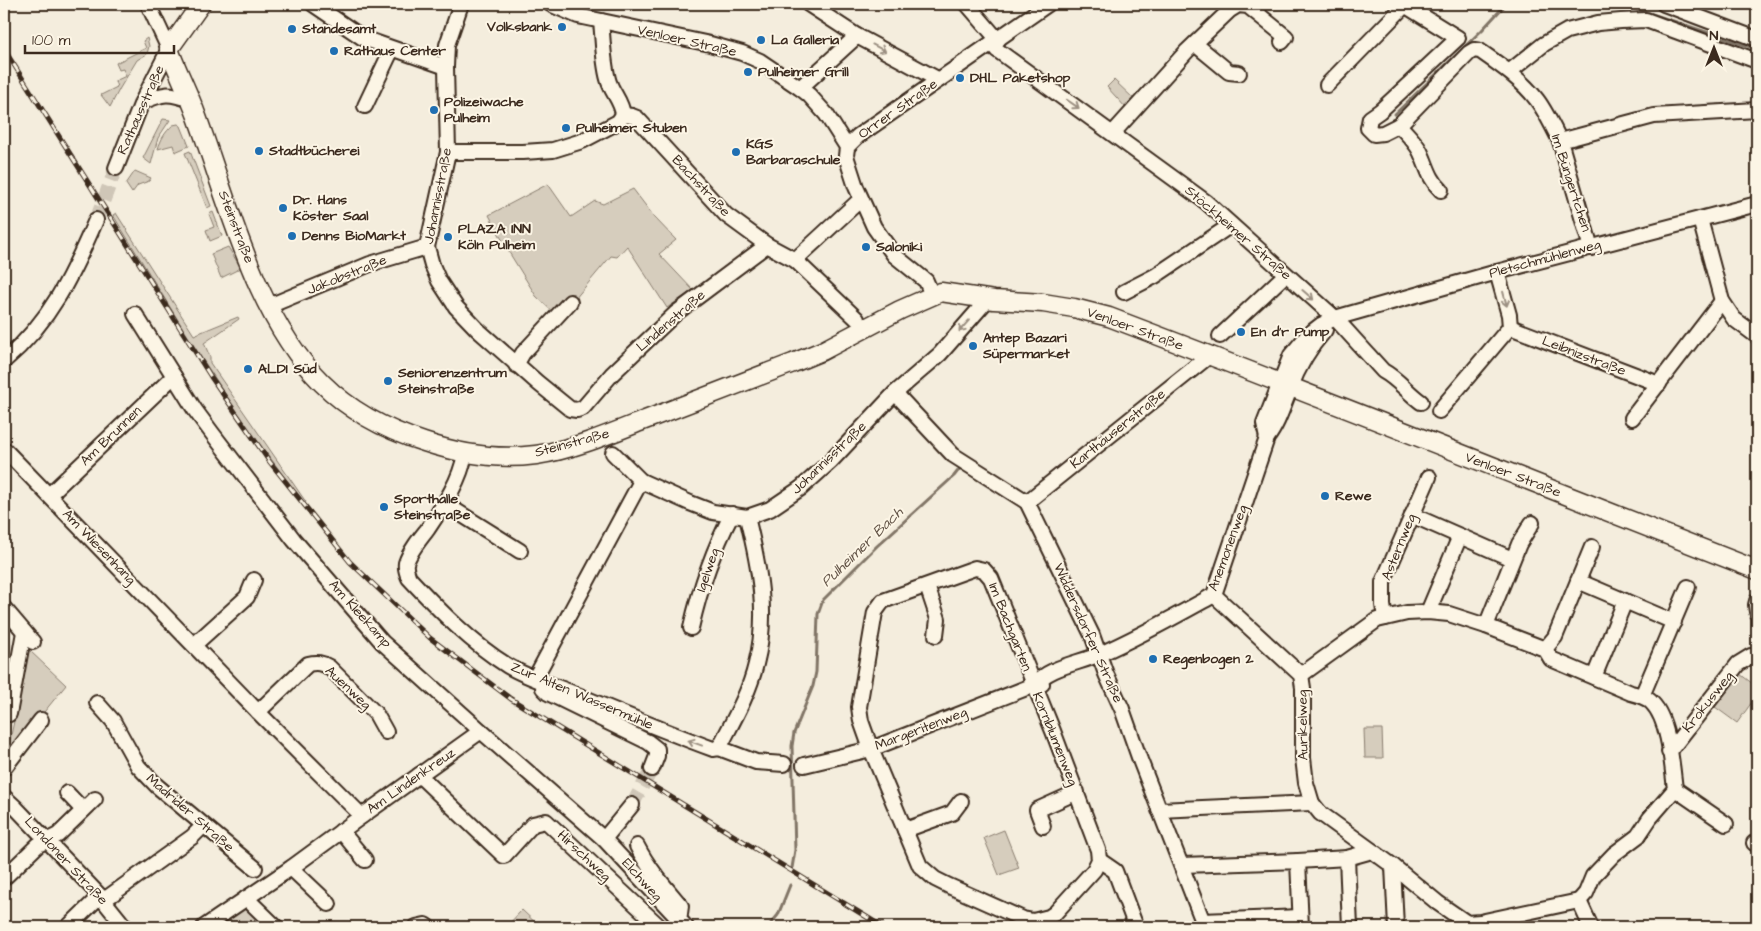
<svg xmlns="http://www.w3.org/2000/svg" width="1761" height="931" font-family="'Architects Daughter',sans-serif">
<rect width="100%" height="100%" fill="#f4eddd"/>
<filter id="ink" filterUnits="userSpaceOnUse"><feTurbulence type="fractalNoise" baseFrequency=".02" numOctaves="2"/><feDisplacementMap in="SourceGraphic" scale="10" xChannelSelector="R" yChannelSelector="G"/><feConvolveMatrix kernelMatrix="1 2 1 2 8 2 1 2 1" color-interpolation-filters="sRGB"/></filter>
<g filter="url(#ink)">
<g fill="#d6cdbd" stroke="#887c6e">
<polygon points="147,38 149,46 147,54 137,60 120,88 110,107 101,95 117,87 115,81 126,76 123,69 119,70 116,63 146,48 143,41"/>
<polygon points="1114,80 1134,99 1126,108 1107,87"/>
<polygon points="163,119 170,120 158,138 151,164 143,158"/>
<path d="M178,124L181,126L189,146L175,152L173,145L158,149C161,139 165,132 173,125Z"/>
<polygon points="190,151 211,206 207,208 185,153"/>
<polygon points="135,171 151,178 149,181 138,185 132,193 126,184"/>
<polygon points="548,184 571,217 595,201 603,204 633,189 655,218 676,240 659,254 693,290 667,308 627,246 617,257 611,256 559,318 536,296 507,249 489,215"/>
<polygon points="213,212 222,236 210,241 206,230 214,227 209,214"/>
<polygon points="116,213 194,335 238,317 239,319 204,343 210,357 210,363 306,502 303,502 248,428 199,354 113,215"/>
<polygon points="228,247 241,268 221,278 211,254"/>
<polygon points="29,650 66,685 6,759"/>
<polygon points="1736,671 1757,687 1757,695 1737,723 1711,704"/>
<polygon points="1364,729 1382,729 1383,758 1365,758"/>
<polygon points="1004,830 1019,868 999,875 984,838"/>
<polygon points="246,906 268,927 215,927"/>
<polygon points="522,910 540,927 506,927"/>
</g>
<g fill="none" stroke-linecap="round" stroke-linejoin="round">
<g stroke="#817466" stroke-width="3">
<polyline points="1622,4 1757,49"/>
<polyline points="1395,114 1482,30 1506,4"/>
<polyline points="792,868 795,850 792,746 794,733 813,686 816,672 818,614 823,600 877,546 954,476 961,467"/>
<polyline points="768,927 778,915 790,885"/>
</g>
<g stroke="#cfc6b7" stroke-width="14" stroke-dasharray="14 7" stroke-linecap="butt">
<polyline points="96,220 116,168"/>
<polyline points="632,805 652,769"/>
</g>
<g stroke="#3b2a1e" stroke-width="18">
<g id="minor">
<polyline points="313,4 363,38 446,67"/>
<polyline points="461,4 447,45 446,67 448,152 427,247 432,265 439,281 456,307 478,330 538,383 570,409 577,410 583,408 612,374 676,313 767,245"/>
<polyline points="550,4 578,16 710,44 742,53 760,61 800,88 809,95 826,114 847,147 846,156 856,187 874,227 894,255 926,281 932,295"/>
<polyline points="808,4 857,36 939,80"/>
<polyline points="967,4 998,40"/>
<path d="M1403,4L1458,38L1380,111L1370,118L1368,128L1374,134L1383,133L1399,125L1469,53L1474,50L1480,51C1500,65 1522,80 1537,100C1546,112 1553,127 1560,141L1591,248"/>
<polyline points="1664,4 1757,39"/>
<path d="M601,21C603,40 603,61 608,79C611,92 622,101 623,115"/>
<path d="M992,44L997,50L1206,202L1335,318L1383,371C1398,379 1408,393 1421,402"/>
<polyline points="1195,44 1229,72 1239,73"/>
<polyline points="1509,72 1544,44 1567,31 1598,23 1621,21 1646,20 1757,61"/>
<polyline points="1327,85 1405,5"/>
<polyline points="800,88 857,36"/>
<path d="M142,102C164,93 168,92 190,100"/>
<polyline points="365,106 392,49"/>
<polyline points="623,115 632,116 637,118 726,215 767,245 795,260 857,319"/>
<path d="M1399,125C1406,133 1415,141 1420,151C1427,165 1429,179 1441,190"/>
<polyline points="1113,133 1187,51 1230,10 1238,5 1248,6 1286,37 1282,42"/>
<polyline points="1560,141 1654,116 1757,110"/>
<polyline points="847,147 858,136 1048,4"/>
<polyline points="448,152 523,152 553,150 582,141 618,122 623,115"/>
<polyline points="116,168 142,102 169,49 148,4"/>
<polyline points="1700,219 1722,301 1734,319 1757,336"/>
<polyline points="795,260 861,199"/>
<polyline points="1124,292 1155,276 1231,225"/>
<polyline points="269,306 370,264 427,247"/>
<polyline points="135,314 195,410 212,433 294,540 382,642 481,731 604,839 686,927"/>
<polyline points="1510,327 1659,384"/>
<polyline points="1220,336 1285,275"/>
<path d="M4,361C51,321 72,275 96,220"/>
<polyline points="516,365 523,353 570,302"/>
<polyline points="895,393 953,455 1027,502 1092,635 1106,674 1122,709 1140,760 1205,927"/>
<polyline points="1439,411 1510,327 1509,315 1497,272"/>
<polyline points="1632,418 1722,301"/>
<polyline points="1267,438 1264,424 1291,355 1308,335 1321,325 1335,318 1497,272 1757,204"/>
<polyline points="4,449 258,712 362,816"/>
<polyline points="613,453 641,481 690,503 713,512 747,517 770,509 801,488 831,461 895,393 940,354 988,299"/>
<path d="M465,454C460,482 443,506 427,530C419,540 410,551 406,563C405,569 407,573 409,578C439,610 471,643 508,666C528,678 553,685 575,694C621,713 666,732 713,749L719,748L756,762L784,764"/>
<polyline points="49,495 174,376"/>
<polyline points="1027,502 1209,356"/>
<polyline points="445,504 520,551"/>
<polyline points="1412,515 1512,559"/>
<polygon points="975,568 984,570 991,578 1053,731 1098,850 1099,860 1094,870 1055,913 1049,917 1033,921 1023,919 949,886 935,879 920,866 871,749 861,721 859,707 875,612 883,601"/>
<polyline points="1578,581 1674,622"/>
<polyline points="927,586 938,619 936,635"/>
<polyline points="1214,595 1301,675 1303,688 1303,758 1306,783 1312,803 1320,813 1393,866 1438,903 1467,923 1480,922 1579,901"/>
<polyline points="1757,601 1756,605 1757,612"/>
<polyline points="4,608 33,642"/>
<polyline points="1428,612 1460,536"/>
<polyline points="1385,618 1383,605 1383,582 1429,477"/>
<polyline points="1486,626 1519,544 1532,523"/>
<path d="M691,628C700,588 713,550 732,514"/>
<polyline points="194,645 247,597 254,580"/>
<polyline points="1545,649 1555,637 1592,547"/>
<path d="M1301,675L1377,620L1407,613L1428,612L1449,614L1486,626L1545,649L1551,659L1631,693C1639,695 1647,697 1652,703C1669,720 1672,765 1675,789L1650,818L1638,836L1614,854L1593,876L1586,893L1579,901"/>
<polyline points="1594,677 1625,601"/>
<polyline points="535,678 641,481"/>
<path d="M1034,685C1050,666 1078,664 1100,654C1139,637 1176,616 1214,595L1267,438C1278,424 1283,406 1290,389C1298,367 1309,348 1325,330"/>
<polyline points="543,688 548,693 648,742 657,749 657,756 652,769"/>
<polyline points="1642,696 1688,587"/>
<polyline points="97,703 113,721 138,766 157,786 255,868"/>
<path d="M258,712L308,664C317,662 322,663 329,667L376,714L386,732"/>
<polyline points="9,714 24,632"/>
<path d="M719,748C733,721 749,694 756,664C769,614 759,566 747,517"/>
<polyline points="1669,752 1738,664 1751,656"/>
<polyline points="804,765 871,749 1034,685 1042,684"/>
<polyline points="4,768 41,720"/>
<polyline points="419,775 504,856 533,824 546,821 660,927"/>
<polyline points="1675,789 1726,824"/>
<polyline points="67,793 83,810"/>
<polyline points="4,797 16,808 100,896 125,927"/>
<polyline points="1159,810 1312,803"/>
<polyline points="1043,826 1037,810 1077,792"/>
<polyline points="905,830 952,813 961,801"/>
<polyline points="341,831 365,860"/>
<polyline points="604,839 632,805"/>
<polyline points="1754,843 1757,845"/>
<path d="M637,846C648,868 665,887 681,906L679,921"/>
<polyline points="1099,860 1115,871 1136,927"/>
<polyline points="1298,861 1347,858"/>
<polyline points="1182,865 1298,861 1301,927"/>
<polyline points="1393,866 1396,927"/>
<polyline points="291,868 329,904"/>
<polyline points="6,876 38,845 58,835 95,799"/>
<polyline points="246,898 276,927"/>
<polyline points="104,900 192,837 203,826"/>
<polyline points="1579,901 1591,927"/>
<polyline points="1202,921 1300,917"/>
<polyline points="68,927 100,896"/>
<polyline points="204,927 291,868 362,816 481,731"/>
<polyline points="416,927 425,925 428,927"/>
<polyline points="1350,927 1347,858 1372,851"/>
</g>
</g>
<g stroke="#3b2a1e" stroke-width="21">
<path id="major" d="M201,4L169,49C177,71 188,92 196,114C228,200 255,317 322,383C350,411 386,430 424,442C460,454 498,460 536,455C572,450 612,433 645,420C695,401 744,382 793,363L822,351L900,310L941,292L994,300L1043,303L1074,308L1109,317C1326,399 1541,486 1757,570"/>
</g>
<use href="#minor" stroke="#fcf5e5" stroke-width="14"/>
<use href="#major" stroke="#fcf5e5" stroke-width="18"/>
<g stroke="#3b2a1e" stroke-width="5">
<polyline id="rail" points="4,49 211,377 269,461 350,562 430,638 511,699 883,927"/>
</g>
<use href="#rail" stroke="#fcf5e5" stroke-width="3" stroke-dasharray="9" stroke-linecap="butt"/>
</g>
<defs><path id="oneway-shaft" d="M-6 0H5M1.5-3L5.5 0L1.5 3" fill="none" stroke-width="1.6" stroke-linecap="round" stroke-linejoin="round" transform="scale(1.25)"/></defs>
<g stroke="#9c9082">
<use href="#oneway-shaft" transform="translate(879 48) rotate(28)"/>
<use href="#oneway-shaft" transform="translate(1073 104) rotate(35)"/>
<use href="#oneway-shaft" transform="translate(1308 295) rotate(41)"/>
<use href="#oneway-shaft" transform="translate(1505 299) rotate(75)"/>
<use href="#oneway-shaft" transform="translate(964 326) rotate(131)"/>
<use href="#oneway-shaft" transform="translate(695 743) rotate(-160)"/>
</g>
</g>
<g fill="#1f6fb2" stroke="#fcf5e5" stroke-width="2">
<circle cx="562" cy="27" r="5"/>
<circle cx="292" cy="29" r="5"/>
<circle cx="761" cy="40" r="5"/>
<circle cx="334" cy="51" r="5"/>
<circle cx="748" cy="72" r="5"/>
<circle cx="960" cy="78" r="5"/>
<circle cx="434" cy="110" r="5"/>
<circle cx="566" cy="128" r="5"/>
<circle cx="259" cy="151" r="5"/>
<circle cx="736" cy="152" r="5"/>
<circle cx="283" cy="208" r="5"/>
<circle cx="292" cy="236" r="5"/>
<circle cx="448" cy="237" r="5"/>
<circle cx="866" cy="247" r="5"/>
<circle cx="1241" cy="332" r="5"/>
<circle cx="973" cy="346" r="5"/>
<circle cx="248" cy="369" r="5"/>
<circle cx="388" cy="381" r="5"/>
<circle cx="1325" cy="496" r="5"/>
<circle cx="384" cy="507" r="5"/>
<circle cx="1153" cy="659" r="5"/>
</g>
<g text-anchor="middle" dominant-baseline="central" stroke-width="4" stroke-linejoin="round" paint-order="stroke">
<g font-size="14" font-weight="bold" fill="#3b2a1e" stroke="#fcf5e5" text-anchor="start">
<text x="552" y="27" text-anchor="end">Volksbank</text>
<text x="302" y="29">Standesamt</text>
<text x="771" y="40">La Galleria</text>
<text x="344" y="51">Rathaus Center</text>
<text x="758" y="72">Pulheimer Grill</text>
<text x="970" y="78">DHL Paketshop</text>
<text x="444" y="102">Polizeiwache<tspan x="444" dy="16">Pulheim</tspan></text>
<text x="576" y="128">Pulheimer Stuben</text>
<text x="746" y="144">KGS<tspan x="746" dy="16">Barbaraschule</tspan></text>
<text x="269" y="151">Stadtbücherei</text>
<text x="293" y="200">Dr. Hans<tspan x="293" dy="16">Köster Saal</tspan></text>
<text x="458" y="229">PLAZA INN<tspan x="458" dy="16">Köln Pulheim</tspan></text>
<text x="302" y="236">Denns BioMarkt</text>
<text x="876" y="247">Saloniki</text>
<text x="1251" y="332">En d'r Pump</text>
<text x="983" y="338">Antep Bazari<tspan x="983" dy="16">Süpermarket</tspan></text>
<text x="258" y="369">ALDI Süd</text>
<text x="398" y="373">Seniorenzentrum<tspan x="398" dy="16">Steinstraße</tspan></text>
<text x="1335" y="496">Rewe</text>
<text x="394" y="499">Sporthalle<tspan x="394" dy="16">Steinstraße</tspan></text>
<text x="1163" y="659">Regenbogen 2</text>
</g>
<g font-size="14" fill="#3b2a1e" stroke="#fcf5e5">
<text transform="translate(687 41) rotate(13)">Venloer Straße</text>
<text transform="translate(898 109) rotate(-35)">Orrer Straße</text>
<text transform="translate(141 110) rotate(-66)">Rathausstraße</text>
<text transform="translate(1571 183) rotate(72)">Im Büngertchen</text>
<text transform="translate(701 186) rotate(47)">Bachstraße</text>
<text transform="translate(438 196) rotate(-79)">Johannisstraße</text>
<text transform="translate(236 227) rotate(69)">Steinstraße</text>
<text transform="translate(1238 233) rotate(41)">Stöckheimer Straße</text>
<text transform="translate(1545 259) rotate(-15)">Pletschmühlenweg</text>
<text transform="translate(347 275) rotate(-22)">Jakobstraße</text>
<text transform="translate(671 321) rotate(-41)">Lindenstraße</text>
<text transform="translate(1135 329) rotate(20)">Venloer Straße</text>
<text transform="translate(1584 356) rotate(21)">Leibnizstraße</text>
<text transform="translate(1118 429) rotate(-39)">Karthäuserstraße</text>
<text transform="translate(111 436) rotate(-44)">Am Brunnen</text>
<text transform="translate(572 443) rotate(-15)">Steinstraße</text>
<text transform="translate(829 458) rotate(-44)">Johannisstraße</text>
<text transform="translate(1513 475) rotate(21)">Venloer Straße</text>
<text transform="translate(99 547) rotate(46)">Am Wiesenhang</text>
<text transform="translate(1399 547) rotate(-68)">Asternweg</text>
<text transform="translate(1228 548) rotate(-70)">Anemonenweg</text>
<text transform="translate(708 570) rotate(-71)">Igelweg</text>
<text transform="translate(360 614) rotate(48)">Am Kleekamp</text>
<text transform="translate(1010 627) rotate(68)">Im Bachgarten</text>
<text transform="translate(1088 633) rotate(66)">Widdersdorfer Straße</text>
<text transform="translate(348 688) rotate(43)">Auenweg</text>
<text transform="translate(582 696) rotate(23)">Zur Alten Wassermühle</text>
<text transform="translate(1708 702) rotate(-52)">Krokusweg</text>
<text transform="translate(1303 725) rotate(-91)">Aurikelweg</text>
<text transform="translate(921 729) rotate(-21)">Margeritenweg</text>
<text transform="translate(1055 739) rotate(68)">Kornblumenweg</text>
<text transform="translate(411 781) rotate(-35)">Am Lindenkreuz</text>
<text transform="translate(190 813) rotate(41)">Madrider Straße</text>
<text transform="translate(584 856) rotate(43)">Hirschweg</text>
<text transform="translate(66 861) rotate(47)">Londoner Straße</text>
<text transform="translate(642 880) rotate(48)">Elchweg</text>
</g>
<g font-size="15" font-style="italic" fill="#645548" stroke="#fcf5e5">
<text transform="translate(862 547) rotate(-44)">Pulheimer Bach</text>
</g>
</g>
<rect width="1761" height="931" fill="none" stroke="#fcf5e5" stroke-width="20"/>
<rect x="10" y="10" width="1741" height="911" fill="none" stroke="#3b2a1e" stroke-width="2" filter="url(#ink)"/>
<g transform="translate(1714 48)" stroke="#fcf5e5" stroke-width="4" paint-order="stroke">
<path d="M0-4L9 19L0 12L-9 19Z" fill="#3b2a1e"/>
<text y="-8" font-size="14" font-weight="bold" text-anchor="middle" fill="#3b2a1e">N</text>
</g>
<path d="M25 45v8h149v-8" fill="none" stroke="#3b2a1e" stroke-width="2.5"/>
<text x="32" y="45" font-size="15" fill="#3b2a1e" stroke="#fcf5e5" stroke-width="4" paint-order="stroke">100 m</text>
</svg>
